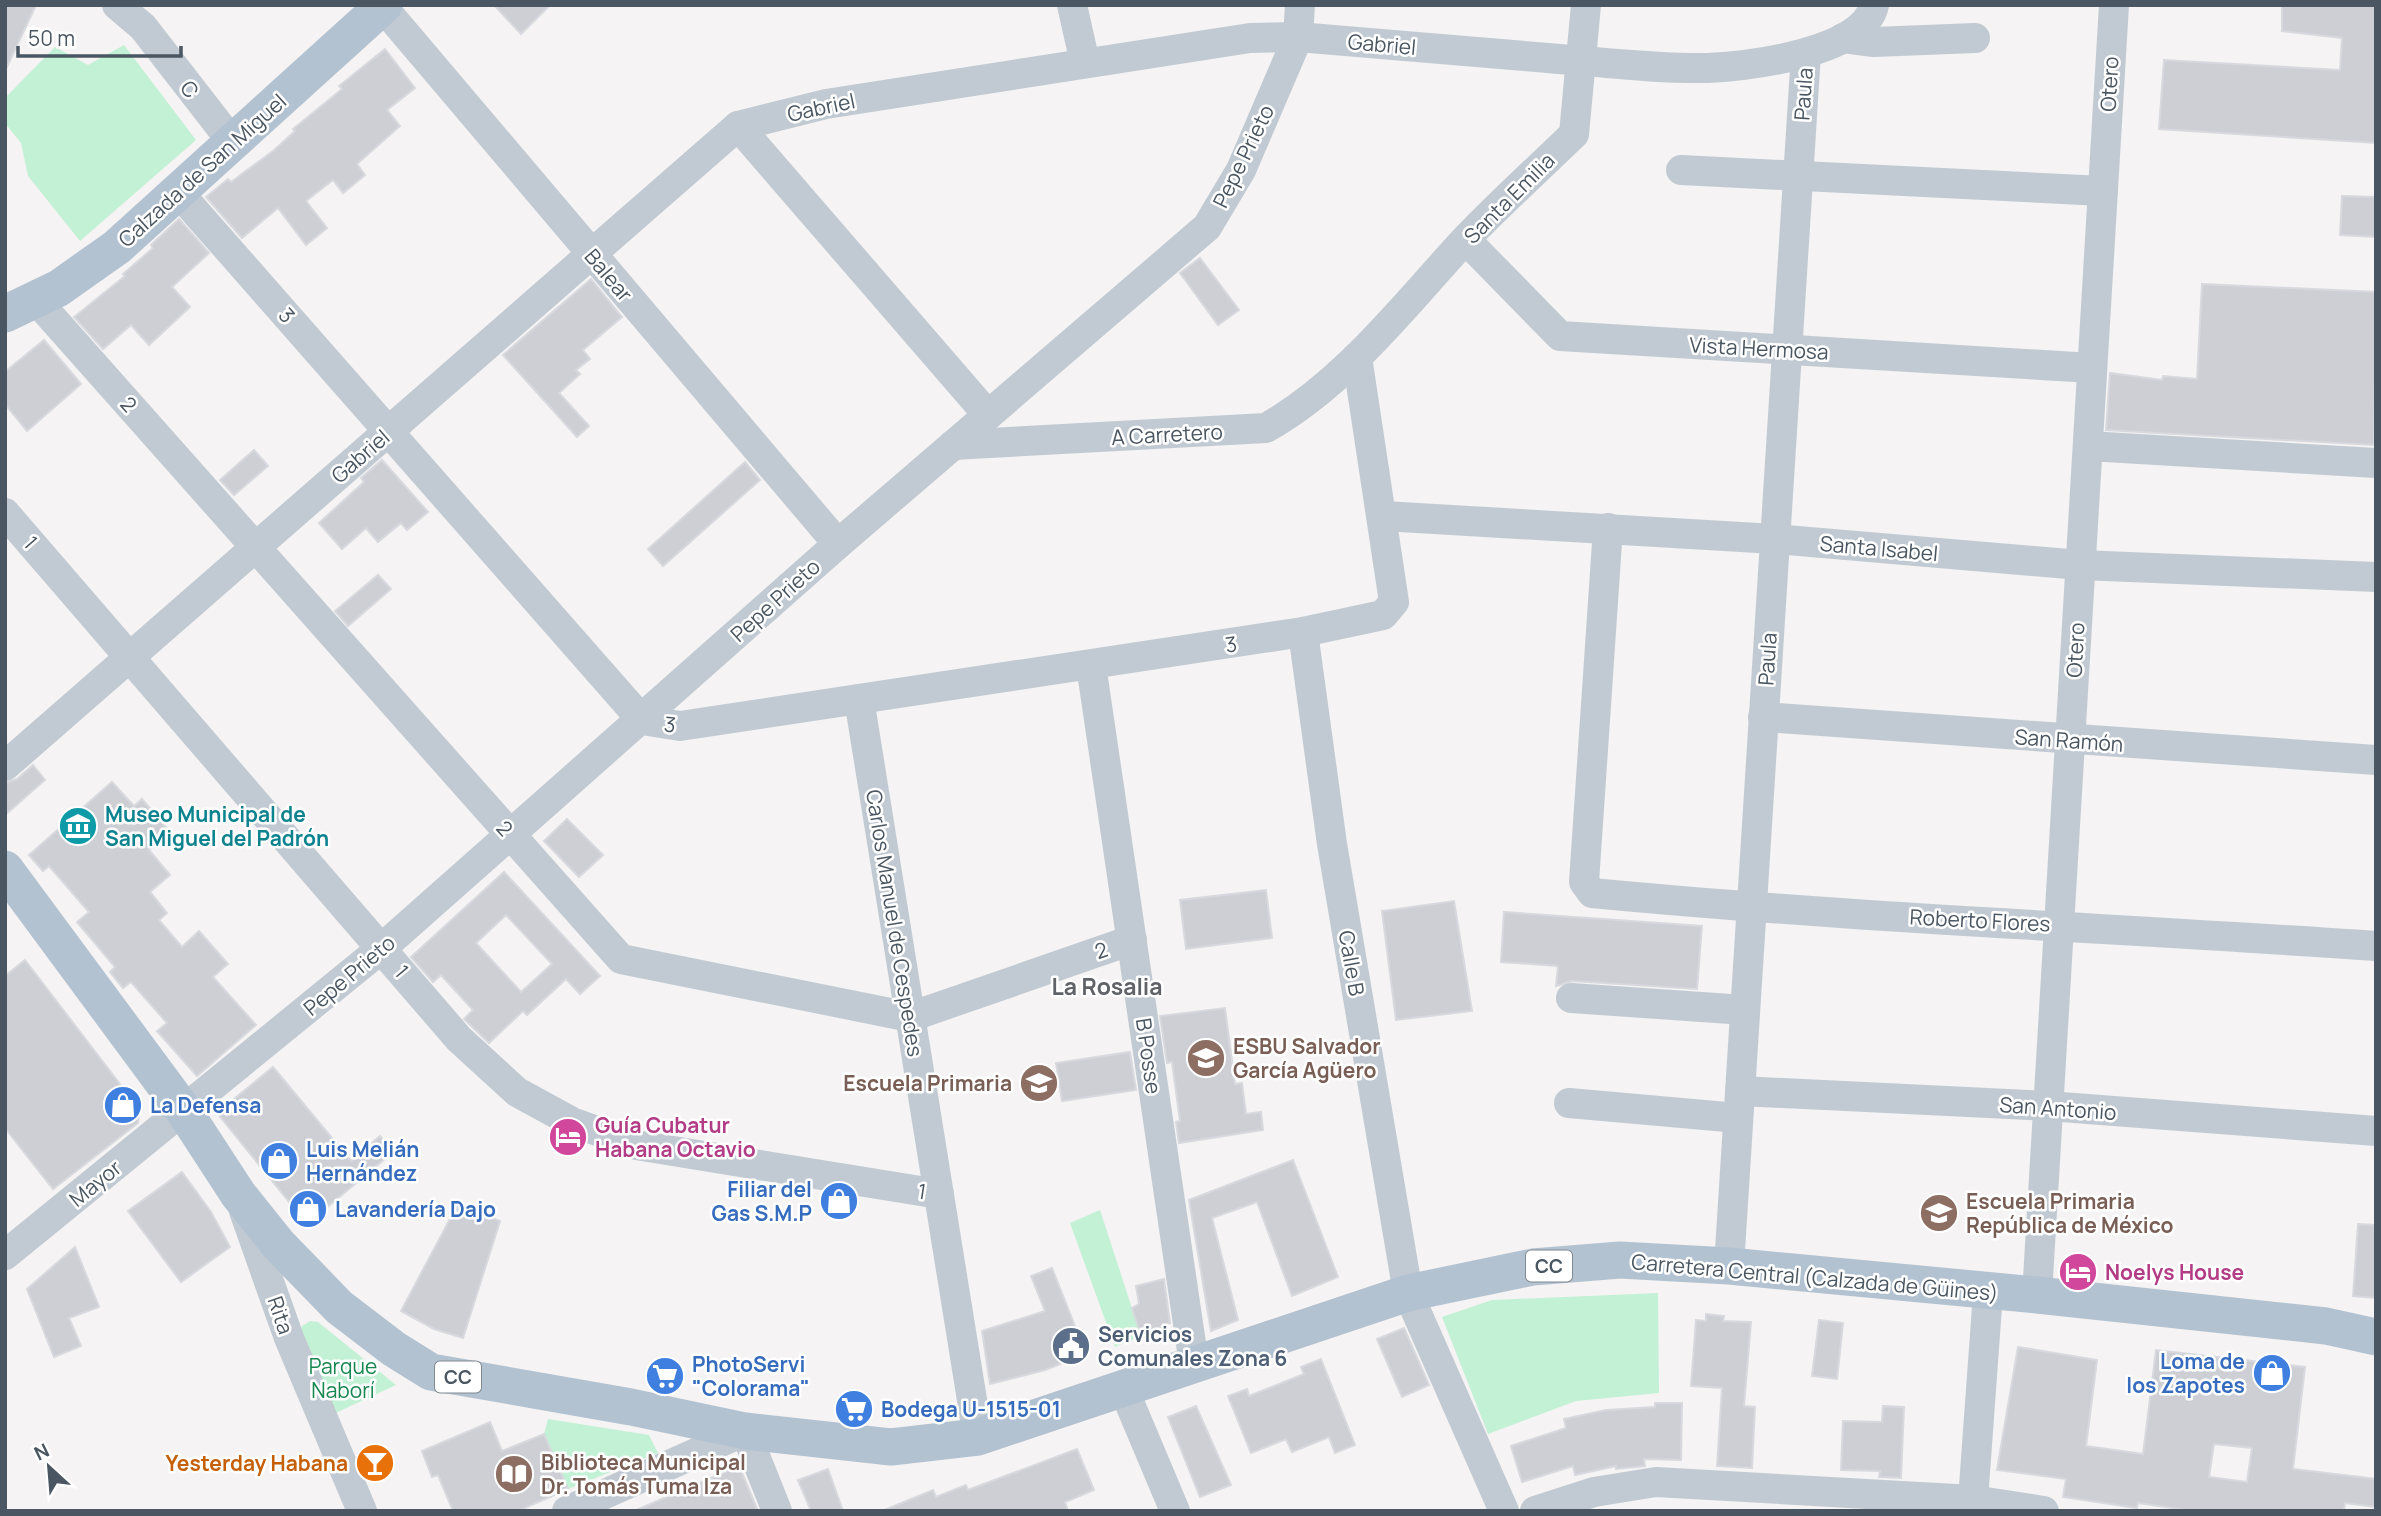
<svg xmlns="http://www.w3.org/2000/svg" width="2381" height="1516" font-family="Manrope,sans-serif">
<rect width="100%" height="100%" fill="#f5f3f3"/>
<g fill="#c3f1d5">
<polygon points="124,45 196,140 80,241 28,176 21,143 5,123 5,98 55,47 88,65"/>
<polygon points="1100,1210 1141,1336 1115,1347 1070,1223"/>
<polygon points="1658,1293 1659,1393 1576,1401 1488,1434 1442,1317 1492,1300"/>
<polygon points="310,1321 318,1322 396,1385 329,1416 296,1338 302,1326"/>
<polygon points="548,1419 649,1435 658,1453 568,1489 544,1434"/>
</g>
<g fill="#cdcfd5" stroke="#d7d9de" stroke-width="2" fill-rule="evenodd">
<polygon points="5,5 36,5 5,71"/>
<polygon points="494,5 550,5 521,34"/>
<polygon points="2282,5 2376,5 2376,143 2159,129 2164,60 2340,70 2342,38 2282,31"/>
<polygon points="385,49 415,88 387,110 400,126 357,164 365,175 343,193 333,180 306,201 327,228 306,245 278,208 242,238 206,197 228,179 231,182 273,151 295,131 293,129 342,89 339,86"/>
<polygon points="2342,196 2376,197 2376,237 2340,235"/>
<polygon points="179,219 209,253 172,287 190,307 149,345 131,325 103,349 74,317 125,276 123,274 153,248 151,245"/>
<polygon points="1200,258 1239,310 1218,325 1180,273"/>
<polygon points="591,279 622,317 583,350 590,359 576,370 580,374 559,393 589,426 577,437 503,355"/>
<polygon points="2202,284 2376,292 2374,445 2106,430 2110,373 2162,380 2163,376 2197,379"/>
<polygon points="44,340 81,384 27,431 5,404 5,372"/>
<polygon points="254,450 268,466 234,495 220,480"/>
<polygon points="382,460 428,512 407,530 401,523 378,542 366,528 342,549 319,523 364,482 361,478"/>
<polygon points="745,462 760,480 663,566 648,549"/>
<polygon points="378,575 391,589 348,626 335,611"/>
<polygon points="33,765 45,780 5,815 5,783 17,779"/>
<polygon points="112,782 134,806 142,799 170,832 149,850 170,875 150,892 167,913 159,920 182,947 199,931 228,964 213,977 256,1025 197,1076 157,1031 167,1023 131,982 123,988 110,972 115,967 77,922 89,912 49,866 43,871 29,855"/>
<polygon points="567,819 603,855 579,877 544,841"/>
<path d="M504,872L600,976L580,994L566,979L527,1015L523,1011L489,1043L464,1019L473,1010L441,975L433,982L411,957ZM506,915L552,964L521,992L476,943Z"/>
<polygon points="1266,890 1272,938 1186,949 1180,900"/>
<polygon points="1454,901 1472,1011 1396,1020 1382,911"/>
<polygon points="1504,912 1702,926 1697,989 1572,981 1556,986 1558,966 1501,962"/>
<polygon points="25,960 139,1109 138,1123 53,1189 5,1128 5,976"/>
<polygon points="1225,1008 1235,1084 1242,1083 1246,1114 1261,1112 1263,1130 1179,1143 1176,1122 1180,1121 1172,1062 1167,1063 1160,1016"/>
<polygon points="1130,1052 1136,1090 1062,1101 1056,1063"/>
<polygon points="273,1067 351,1161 380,1136 393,1152 307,1224 217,1113"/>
<polygon points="1293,1160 1338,1277 1292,1296 1257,1202 1212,1218 1238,1320 1211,1331 1189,1200"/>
<polygon points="182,1172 211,1212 230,1247 181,1282 128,1211"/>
<polygon points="458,1204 500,1221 463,1338 434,1329 401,1311"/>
<polygon points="2358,1224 2376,1225 2376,1298 2353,1296"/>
<polygon points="75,1247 99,1307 69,1318 81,1346 54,1357 27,1289"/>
<polygon points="1052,1268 1086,1354 1045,1370 990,1384 982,1331 1045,1311 1031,1276"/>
<polygon points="1164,1279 1170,1323 1141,1336 1132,1308 1139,1304 1136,1286"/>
<polygon points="1706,1314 1724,1316 1723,1321 1751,1322 1744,1406 1755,1407 1752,1468 1717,1466 1722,1388 1691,1386 1696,1320 1706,1321"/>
<polygon points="1819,1320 1843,1323 1837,1379 1812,1376"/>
<polygon points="1404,1328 1429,1385 1402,1397 1377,1339"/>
<path d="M2018,1347L2097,1360L2086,1446L2143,1454L2156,1350L2305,1367L2293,1469L2376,1479V1507L2345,1503L2344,1511H2193L2138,1503L2137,1508L2063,1497L2066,1479L1997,1470ZM2214,1444L2252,1448L2247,1482L2209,1477Z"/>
<polygon points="1321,1359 1355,1445 1335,1453 1329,1437 1292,1452 1286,1439 1251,1453 1228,1396 1247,1389 1249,1396 1304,1374 1301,1367"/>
<polygon points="1655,1403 1682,1403 1681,1460 1644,1459 1645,1466 1616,1469 1616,1466 1575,1475 1573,1466 1522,1482 1511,1446 1566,1428 1564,1419 1606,1410 1655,1407"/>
<polygon points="1196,1406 1231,1485 1200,1497 1168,1417"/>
<polygon points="1883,1406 1904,1407 1901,1478 1879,1477 1880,1471 1841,1470 1843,1421 1882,1422"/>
<polygon points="490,1422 502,1451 544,1434 568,1489 518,1511 453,1511 438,1475 432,1477 422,1451"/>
<polygon points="1077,1449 1094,1490 1065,1502 1068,1511 882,1511 933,1490 936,1497 966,1485 968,1490"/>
<polygon points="739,1466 758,1511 634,1511"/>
<polygon points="828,1469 843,1511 811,1511 798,1480"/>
</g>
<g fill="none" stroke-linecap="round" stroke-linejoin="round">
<g stroke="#c1cad2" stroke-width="30">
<polyline points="117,5 143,27 233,143"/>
<polyline points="381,5 838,544"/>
<polyline points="1072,5 1085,63"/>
<polyline points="1843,38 1874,42 1975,38"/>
<polyline points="738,126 988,415"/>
<polyline points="1681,170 2103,191"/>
<polyline points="178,192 642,720 680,726 1303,632 1383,615 1394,602 1357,357"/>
<polyline points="1466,240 1560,336 2092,368"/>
<polyline points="37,301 621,959 910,1017 1132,940"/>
<path d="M953,445L1266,428C1345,383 1402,308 1463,242C1498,205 1537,170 1574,134L1586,5"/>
<polyline points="2088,446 2376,463"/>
<polyline points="5,513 459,1039 517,1092 572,1122 636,1145 939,1194"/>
<polyline points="1383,516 1775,539 2080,565 2376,577"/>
<path d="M1608,528L1584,882L1592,893C1853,918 2115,928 2376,946"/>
<polyline points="1303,632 1332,844 1408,1293 1504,1511"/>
<polyline points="1091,665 1194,1364"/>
<polyline points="859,699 978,1437"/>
<polyline points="1763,717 2376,760"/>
<path d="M5,766L738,126L826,104L1250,38L1298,37C1381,44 1465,51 1548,58C1601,62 1655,69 1708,68C1748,66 1864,53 1874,5"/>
<polyline points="1571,998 1745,1010"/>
<polyline points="1740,1091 2048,1106 2376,1131"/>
<polyline points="1569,1103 1738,1118"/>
<polyline points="244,1211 289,1338 362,1511"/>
<polyline points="5,1255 382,948 838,544 1207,227 1241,170 1298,37 1300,5"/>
<polyline points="1729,1266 1806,53"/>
<polyline points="2037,1295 2114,5"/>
<polyline points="1124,1390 1175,1511"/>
<polyline points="567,1511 745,1431 777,1511"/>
<polyline points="1535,1511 1594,1492 1656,1482 1973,1500 2044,1511"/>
<polyline points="1976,1511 1973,1500 1988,1293"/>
</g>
<g stroke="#b3c2d1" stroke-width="37">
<polyline points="5,314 59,288 117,247 384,5"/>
<polyline points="5,869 184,1111 238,1194 278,1244 339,1307 394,1349 431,1372 631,1407 745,1431 891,1447 978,1437 1408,1293 1533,1267 1620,1260 1729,1266 2037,1295 2326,1326 2376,1337"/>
</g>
</g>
<defs>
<g id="museum-disc" transform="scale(2.0125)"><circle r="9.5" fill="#0f9aa8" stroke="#fff"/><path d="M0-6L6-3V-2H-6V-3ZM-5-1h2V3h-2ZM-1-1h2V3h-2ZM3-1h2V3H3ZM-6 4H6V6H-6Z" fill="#fff"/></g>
<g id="school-disc" transform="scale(2.0125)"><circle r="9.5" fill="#8d6e63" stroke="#fff"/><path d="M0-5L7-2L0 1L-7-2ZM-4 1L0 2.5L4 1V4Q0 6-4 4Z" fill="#fff"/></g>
<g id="shop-disc" transform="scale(2.0125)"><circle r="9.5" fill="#3f7fe0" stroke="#fff"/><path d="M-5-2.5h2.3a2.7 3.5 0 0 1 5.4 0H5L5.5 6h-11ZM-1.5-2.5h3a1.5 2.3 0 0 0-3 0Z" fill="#fff"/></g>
<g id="hotel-disc" transform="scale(2.0125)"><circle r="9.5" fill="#d1479c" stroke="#fff"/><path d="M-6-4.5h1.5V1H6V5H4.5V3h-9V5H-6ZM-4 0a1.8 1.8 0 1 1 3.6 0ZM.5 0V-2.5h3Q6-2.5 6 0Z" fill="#fff"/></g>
<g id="civic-disc" transform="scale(2.0125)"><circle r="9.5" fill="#5c6f8a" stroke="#fff"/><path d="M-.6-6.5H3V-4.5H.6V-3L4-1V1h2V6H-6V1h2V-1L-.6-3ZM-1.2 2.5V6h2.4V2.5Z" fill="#fff"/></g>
<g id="supermarket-disc" transform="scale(2.0125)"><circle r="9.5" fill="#3f7fe0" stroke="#fff"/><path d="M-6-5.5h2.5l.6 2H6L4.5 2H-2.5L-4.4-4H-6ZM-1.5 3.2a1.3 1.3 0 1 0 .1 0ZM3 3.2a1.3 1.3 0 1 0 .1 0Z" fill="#fff"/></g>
<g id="bar-disc" transform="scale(2.0125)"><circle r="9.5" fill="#e8710a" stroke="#fff"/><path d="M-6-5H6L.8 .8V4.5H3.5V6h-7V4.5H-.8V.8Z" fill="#fff"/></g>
<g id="library-disc" transform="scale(2.0125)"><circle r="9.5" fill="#8d6e63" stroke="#fff"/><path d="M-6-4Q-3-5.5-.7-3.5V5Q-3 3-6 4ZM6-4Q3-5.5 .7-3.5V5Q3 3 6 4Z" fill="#fff"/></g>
</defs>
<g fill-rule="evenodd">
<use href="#museum-disc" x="78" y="826"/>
<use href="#school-disc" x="1206" y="1058"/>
<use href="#school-disc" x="1039" y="1083"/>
<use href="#shop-disc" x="123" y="1105"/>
<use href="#hotel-disc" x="568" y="1137"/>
<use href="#shop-disc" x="279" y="1161"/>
<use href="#shop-disc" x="839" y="1201"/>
<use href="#shop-disc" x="308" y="1209"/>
<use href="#school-disc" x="1939" y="1213"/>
<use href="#hotel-disc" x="2078" y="1272"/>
<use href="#civic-disc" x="1071" y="1346"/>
<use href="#shop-disc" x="2272" y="1373"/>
<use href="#supermarket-disc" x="665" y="1376"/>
<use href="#supermarket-disc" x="854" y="1409"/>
<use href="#bar-disc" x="375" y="1463"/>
<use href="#library-disc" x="514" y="1474"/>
</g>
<g text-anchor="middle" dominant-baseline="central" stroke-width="5" stroke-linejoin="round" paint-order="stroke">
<g fill="#fff" stroke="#808990" stroke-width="2">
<rect x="1526" y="1250.5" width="46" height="31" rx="5"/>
<rect x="435" y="1361.5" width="46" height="31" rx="5"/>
</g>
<g font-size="19" font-weight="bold" fill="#4a5661">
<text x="1549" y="1266">CC</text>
<text x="458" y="1377">CC</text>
</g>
<g font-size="21" fill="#4a5661" stroke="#fff">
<text transform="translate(1382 44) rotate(5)">Gabriel</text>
<text transform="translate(2109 84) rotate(-87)">Otero</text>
<text transform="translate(190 89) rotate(52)">C</text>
<text transform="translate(1803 94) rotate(-86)">Paula</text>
<text transform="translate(821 107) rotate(-12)">Gabriel</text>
<text transform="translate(1243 156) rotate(-64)">Pepe Prieto</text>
<text transform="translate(202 170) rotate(-42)">Calzada de San Miguel</text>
<text transform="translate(1509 198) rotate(-45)">Santa Emilia</text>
<text transform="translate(609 275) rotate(50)">Balear</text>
<text transform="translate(287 315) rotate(48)">3</text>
<text transform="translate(1759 348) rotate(3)">Vista Hermosa</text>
<text transform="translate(129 404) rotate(48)">2</text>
<text transform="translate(1167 434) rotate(-3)">A Carretero</text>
<text transform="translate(360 456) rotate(-41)">Gabriel</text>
<text transform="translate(31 542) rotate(49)">1</text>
<text transform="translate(1879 548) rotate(5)">Santa Isabel</text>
<text transform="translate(775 600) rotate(-42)">Pepe Prieto</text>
<text transform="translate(1231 644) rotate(-9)">3</text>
<text transform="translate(2075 650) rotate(-87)">Otero</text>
<text transform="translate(1767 659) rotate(-86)">Paula</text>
<text transform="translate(670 724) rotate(7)">3</text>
<text transform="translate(2069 740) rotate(4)">San Ramón</text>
<text transform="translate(505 828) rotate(48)">2</text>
<text transform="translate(1980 920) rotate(3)">Roberto Flores</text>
<text transform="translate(895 923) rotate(81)">Carlos Manuel de Cespedes</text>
<text transform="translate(1101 950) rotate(-19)">2</text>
<text transform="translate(1352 963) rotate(80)">Calle B</text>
<text transform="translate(402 971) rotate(50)">1</text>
<text transform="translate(349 975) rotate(-40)">Pepe Prieto</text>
<text transform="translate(1149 1056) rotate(82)">B Posse</text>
<text transform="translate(2058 1108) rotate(4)">San Antonio</text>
<text transform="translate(95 1183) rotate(-39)">Mayor</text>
<text transform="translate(922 1191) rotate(9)">1</text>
<text transform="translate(1815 1277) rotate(5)">Carretera Central (Calzada de Güines)</text>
<text transform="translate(281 1315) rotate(71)">Rita</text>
</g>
<g font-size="21" font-weight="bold" fill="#0d838f" stroke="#fff" text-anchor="start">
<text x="105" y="814">Museo Municipal de<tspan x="105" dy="24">San Miguel del Padrón</tspan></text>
</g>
<g font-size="21" font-weight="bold" fill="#785e54" stroke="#fff" text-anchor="start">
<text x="1233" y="1046">ESBU Salvador<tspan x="1233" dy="24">García Agüero</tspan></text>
<text x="1012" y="1083" text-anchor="end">Escuela Primaria</text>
<text x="1966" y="1201">Escuela Primaria<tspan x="1966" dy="24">República de México</tspan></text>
<text x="541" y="1462">Biblioteca Municipal<tspan x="541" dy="24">Dr. Tomás Tuma Iza</tspan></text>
</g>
<g font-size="21" font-weight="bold" fill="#366cbe" stroke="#fff" text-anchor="start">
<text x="150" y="1105">La Defensa</text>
<text x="306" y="1149">Luis Melián<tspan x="306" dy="24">Hernández</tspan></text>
<text x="812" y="1189" text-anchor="end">Filiar del<tspan x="812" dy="24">Gas S.M.P</tspan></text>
<text x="335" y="1209">Lavandería Dajo</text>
<text x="2245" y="1361" text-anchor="end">Loma de<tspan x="2245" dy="24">los Zapotes</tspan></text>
<text x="692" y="1364">PhotoServi<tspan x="692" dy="24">"Colorama"</tspan></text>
<text x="881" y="1409">Bodega U-1515-01</text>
</g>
<g font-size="21" font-weight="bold" fill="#b23c85" stroke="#fff" text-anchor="start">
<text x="595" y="1125">Guía Cubatur<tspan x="595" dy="24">Habana Octavio</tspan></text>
<text x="2105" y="1272">Noelys House</text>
</g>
<g font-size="21" font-weight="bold" fill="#4e5e75" stroke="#fff" text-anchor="start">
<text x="1098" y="1334">Servicios<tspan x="1098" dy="24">Comunales Zona 6</tspan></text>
</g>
<g font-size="21" fill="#17864f" stroke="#fff">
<text x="343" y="1366">Parque<tspan x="343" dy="24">Naborí</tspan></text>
</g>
<g font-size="21" font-weight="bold" fill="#c56008" stroke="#fff" text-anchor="end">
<text x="348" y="1463">Yesterday Habana</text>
</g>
<g font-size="23" font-weight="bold" fill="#5f6368" stroke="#fff">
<text x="1107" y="986">La Rosalia</text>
</g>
</g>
<rect width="2381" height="1516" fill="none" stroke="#4a5661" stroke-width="14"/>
<g transform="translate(49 1467) rotate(334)" stroke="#ffffff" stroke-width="5" paint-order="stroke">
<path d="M0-5L12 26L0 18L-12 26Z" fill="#4a5661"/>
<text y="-10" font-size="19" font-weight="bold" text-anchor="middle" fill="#4a5661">N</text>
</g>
<path d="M18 46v10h163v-10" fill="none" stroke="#4a5661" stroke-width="3.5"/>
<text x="28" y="46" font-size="21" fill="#4a5661" stroke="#ffffff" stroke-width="5" paint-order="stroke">50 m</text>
</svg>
